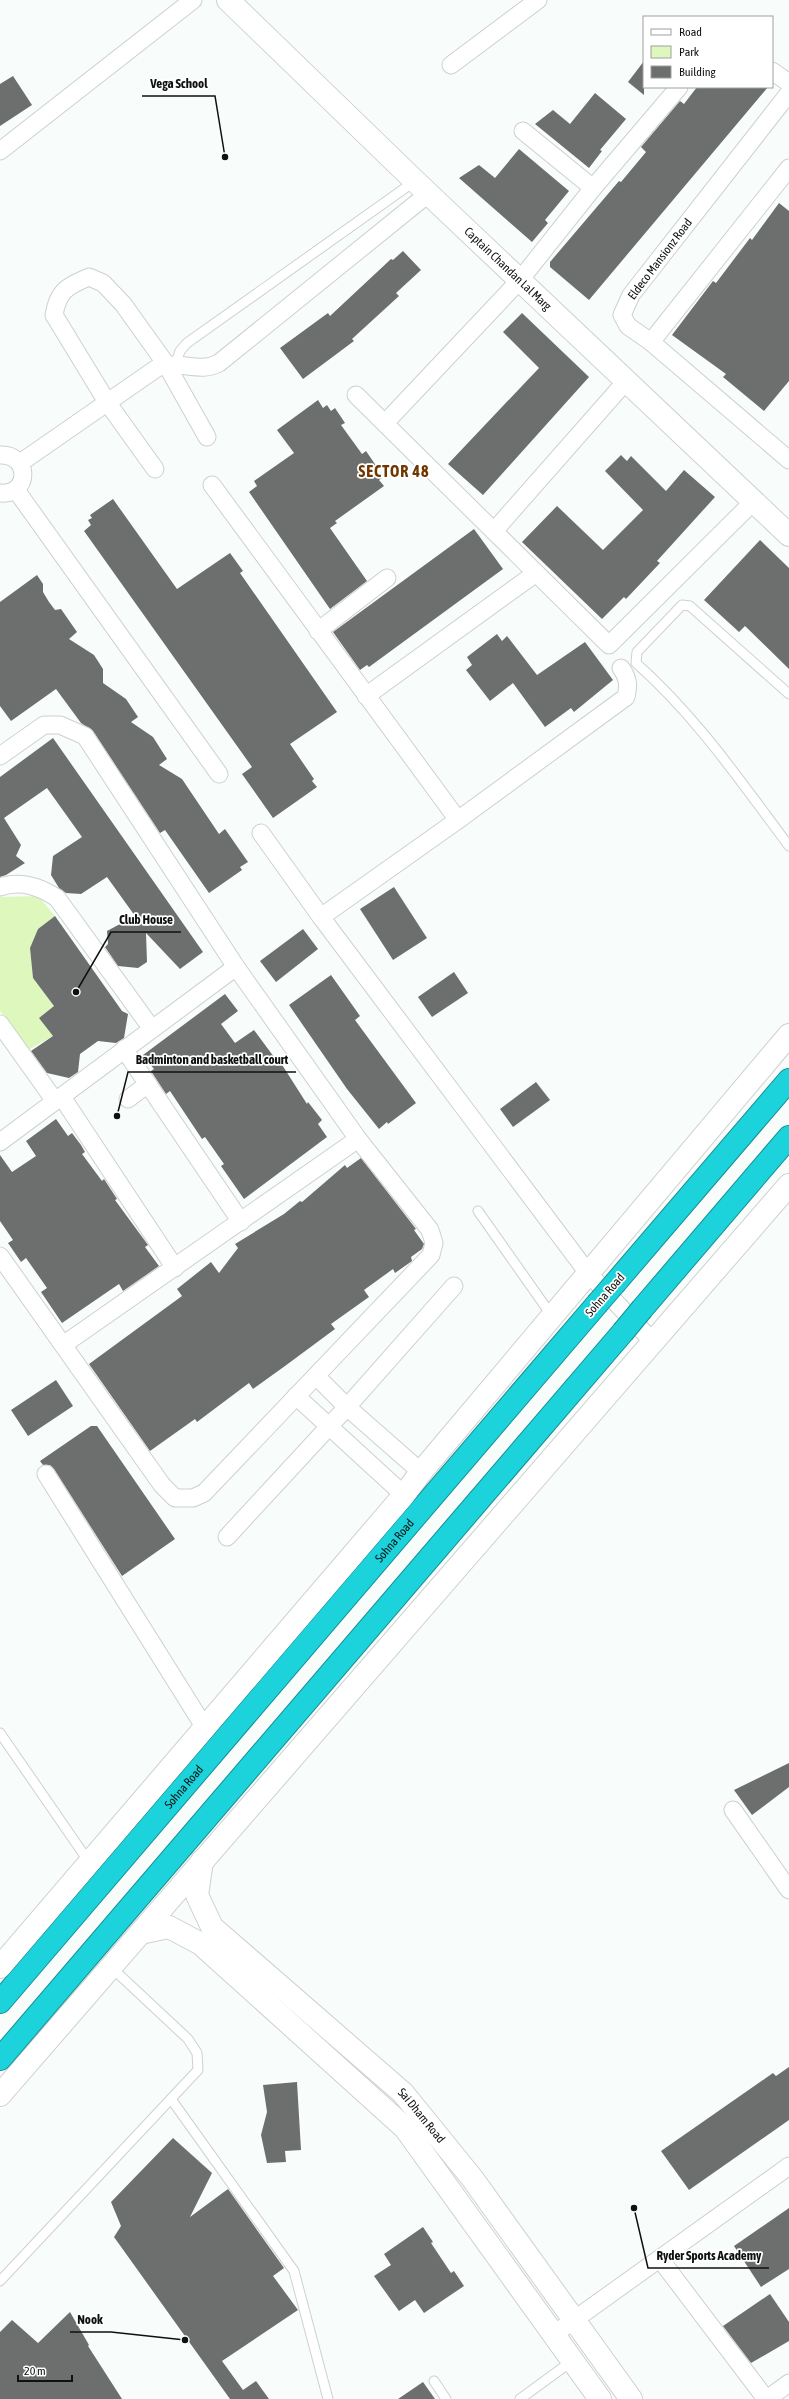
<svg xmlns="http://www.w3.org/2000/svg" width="789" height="2399" font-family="'Asap Condensed',sans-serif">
<rect width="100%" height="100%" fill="#f8fdfb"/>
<polygon fill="#ddf7bd" points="38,896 55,916 38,929 30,948 33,978 54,1006 39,1018 53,1036 28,1050 0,1011 0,897"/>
<g fill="#6c6f6d">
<polygon points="644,61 644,95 628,82"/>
<polygon points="13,76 32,105 0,126 0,84"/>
<polygon points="697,87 768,87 589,300 550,267 550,262 619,181 621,182 646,152 641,147 680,101 684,104"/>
<polygon points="595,93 626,119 600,150 602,151 589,168 535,124 553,110 570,124"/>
<polygon points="519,149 569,191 545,220 548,223 532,242 459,178 479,165 495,178"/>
<polygon points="779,203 789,211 789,381 764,411 723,377 726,374 672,335 713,281 716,283 750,238 752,240"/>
<polygon points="403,251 421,270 396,293 399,296 352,339 354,341 303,379 280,348 328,313 330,316 391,259 393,260"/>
<polygon points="522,313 589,377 483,495 448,464 539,368 503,332"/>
<polygon points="318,400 323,408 327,405 331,411 335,408 345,423 341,425 362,454 366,451 379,470 377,471 382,478 379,480 384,486 335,521 337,523 330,528 367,581 330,609 249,492 257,486 254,481 294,453 277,430"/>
<polygon points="621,455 627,461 631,456 666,491 684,470 715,497 657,561 660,563 626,599 624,597 602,619 522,542 557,506 603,550 643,510 605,471"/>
<polygon points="113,499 177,589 230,553 243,571 240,573 337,712 290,744 314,779 312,781 317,787 273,818 242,774 252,767 84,531 91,525 88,520 92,518 90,515"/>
<polygon points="474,529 503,569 369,667 367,665 360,670 333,632"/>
<polygon points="760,540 789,568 789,669 745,626 739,632 704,600"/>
<polygon points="37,575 43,584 43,592 49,602 55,610 61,609 77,632 69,639 94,655 103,669 103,683 126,699 138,717 131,722 153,737 167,759 159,765 182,779 219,834 225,829 248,862 240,867 242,870 209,893 165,830 160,833 93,731 81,723 56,689 11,721 0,706 0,602"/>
<polygon points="497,634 502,641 507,636 537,675 585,642 613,680 574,712 571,708 545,727 513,683 490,701 466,670 472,665 467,657"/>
<polygon points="53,738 203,952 180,969 146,933 147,962 138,968 118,966 105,947 108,944 107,931 135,916 107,877 81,894 66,893 59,888 51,875 53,856 82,837 47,788 4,818 21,845 16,856 25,863 6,875 0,877 0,777"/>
<polygon points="394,887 427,938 393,960 360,909"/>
<polygon points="55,916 122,1011 128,1014 124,1038 116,1043 98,1041 80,1054 78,1072 69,1078 47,1073 31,1051 53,1036 39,1018 54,1006 33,978 30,948 38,929"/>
<polygon points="303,929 318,949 276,982 260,961"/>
<polygon points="454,972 468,993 432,1017 418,997"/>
<polygon points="331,975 360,1016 355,1020 416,1103 388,1124 387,1122 379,1129 347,1089 289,1005"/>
<polygon points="225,994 238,1011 221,1024 235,1043 254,1030 274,1057 279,1060 307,1104 308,1102 322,1120 318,1124 327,1137 244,1199 221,1166 224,1164 205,1137 202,1139 170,1091 166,1094 151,1071 154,1069 143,1055"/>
<polygon points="536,1082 550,1100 513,1127 500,1109"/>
<polygon points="56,1119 68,1136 72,1133 81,1145 85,1152 82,1154 102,1181 104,1179 117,1199 115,1200 148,1245 145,1247 159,1266 123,1291 119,1284 62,1323 41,1292 47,1288 26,1258 21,1262 8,1243 13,1240 0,1221 0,1155 12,1172 36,1156 26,1141"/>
<polygon points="361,1158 416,1229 414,1230 424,1244 422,1249 411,1257 412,1261 395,1273 393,1269 364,1290 369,1297 331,1324 335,1329 285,1366 253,1389 249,1383 197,1422 195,1419 150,1451 89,1364 182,1296 177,1289 211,1262 219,1273 238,1248 235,1244 284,1214 300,1201 302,1202 345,1165 347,1168"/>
<polygon points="56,1380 73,1406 28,1436 11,1410"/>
<polygon points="91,1426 97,1426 175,1539 122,1576 54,1469 50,1465 43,1465 40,1461"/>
<polygon points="789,1763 789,1787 752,1815 734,1790"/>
<polygon points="789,2067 789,2120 689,2190 661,2151 773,2073 776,2076"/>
<polygon points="297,2082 301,2150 285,2151 286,2162 267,2163 261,2135 267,2112 263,2085"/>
<polygon points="173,2138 212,2173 190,2217 228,2189 284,2268 273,2276 298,2310 222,2361 243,2390 256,2381 269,2399 230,2399 114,2237 121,2226 111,2202"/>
<polygon points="789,2208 789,2269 761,2287 734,2246"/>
<polygon points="423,2227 433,2242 431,2243 451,2273 454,2271 464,2286 424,2313 415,2300 399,2311 374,2276 391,2265 384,2254"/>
<polygon points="770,2294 789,2322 789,2341 751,2363 723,2326"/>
<polygon points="70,2312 89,2345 88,2346 122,2399 0,2399 0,2332 12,2320 38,2343"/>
<polygon points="423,2382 435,2399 398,2399"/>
</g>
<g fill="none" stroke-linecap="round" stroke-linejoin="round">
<g stroke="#ccd1d0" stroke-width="11">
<g id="lane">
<polyline points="176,363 180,351 187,343 415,181"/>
<path d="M789,694L690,606L682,605L637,652L636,663C696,716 741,782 789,846"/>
<polyline points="478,1211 552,1316"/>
<polyline points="0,1733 89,1862"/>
<polyline points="171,2099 294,2271 328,2399"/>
<polyline points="0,2281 198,2070 197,2053 188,2039 111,1967"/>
<polyline points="434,2381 446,2399"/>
<polyline points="520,2399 572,2361"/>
</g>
</g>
<g stroke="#ccd1d0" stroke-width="19">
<g id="street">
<polyline points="451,65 538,0"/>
<polyline points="772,71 789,83"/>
<polyline points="789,93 631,295 622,315 628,326 651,342 789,460"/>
<polyline points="523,131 593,188"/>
<polyline points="0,151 193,0"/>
<polyline points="651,342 789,168"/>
<polyline points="356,395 609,645 754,501"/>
<polyline points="385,423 520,280 593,188 679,87"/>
<path d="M0,455C31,454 30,496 0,493"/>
<path d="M20,463L157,368C179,359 199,374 219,363L428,194"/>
<path d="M155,469L107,402L54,315C58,291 67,286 89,277L103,283L123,304L166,364L207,437"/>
<polyline points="212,485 458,820"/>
<polyline points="16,490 219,774"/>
<polyline points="494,531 627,380"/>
<polyline points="318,631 387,578"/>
<polyline points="366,696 536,573"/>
<polyline points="0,756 44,725 60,725 85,736 236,967 358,1139 430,1230 434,1243 431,1255 204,1493 193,1498 175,1498 162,1485 0,1256"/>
<polyline points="261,833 321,917 588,1273 653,1342"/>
<path d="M0,887C21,880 39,886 57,898L152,1029"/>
<path d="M321,917L458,820L626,697C629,685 628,678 621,668"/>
<polyline points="0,1024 55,1101"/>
<polyline points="124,1049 241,1222"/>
<polyline points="62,1097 175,1268"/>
<polyline points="128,1099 148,1084"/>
<polyline points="0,1142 236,967"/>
<polyline points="63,1345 358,1139"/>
<polyline points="316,1376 347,1407 421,1472"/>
<polyline points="296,1396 404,1495"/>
<polyline points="46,1474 205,1728"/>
<polyline points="227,1537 347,1407 454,1286"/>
<polyline points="733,1810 789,1890"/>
<polyline points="660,2259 766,2399"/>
<polyline points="553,2335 789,2166"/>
<polyline points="767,2399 789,2383"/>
</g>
</g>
<g stroke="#ccd1d0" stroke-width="24">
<g id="secondary">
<path id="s1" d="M228,0L415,181L789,535"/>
<path id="s2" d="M202,1861L197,1895L212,1927L403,2093L472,2178L631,2399"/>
<polyline points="140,1933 169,1927 201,1944 405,2128 600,2399"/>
<polyline points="0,1967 404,1495 421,1472 789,1035"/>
<polyline points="0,2095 789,1185"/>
</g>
</g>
<g stroke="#178e94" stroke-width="24">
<g id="highway">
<polyline points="616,1282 789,1080"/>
<polyline points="642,1309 789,1137"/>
<path id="s3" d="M0,2002L597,1304"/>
<polyline points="0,2059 623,1332"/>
</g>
</g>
<use href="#lane" stroke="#fff" stroke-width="9"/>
<use href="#street" stroke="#fff" stroke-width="17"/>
<use href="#secondary" stroke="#fff" stroke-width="22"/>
<use href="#highway" stroke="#1cd2db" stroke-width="22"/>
<g stroke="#178e94" stroke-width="24" stroke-linecap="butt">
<g id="highway-bridge">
<polyline points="597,1304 616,1282"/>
<polyline points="623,1332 642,1309"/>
</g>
</g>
<use href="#highway-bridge" stroke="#1cd2db" stroke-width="22"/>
</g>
<g text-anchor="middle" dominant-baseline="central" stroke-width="3.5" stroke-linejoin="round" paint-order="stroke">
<g font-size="12" fill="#0f1111" stroke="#fff">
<text transform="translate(660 259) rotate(-53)">Eldeco Mansionz Road</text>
<text stroke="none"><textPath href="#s1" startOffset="388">Captain Chandan Lal Marg</textPath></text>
<text transform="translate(605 1295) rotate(-49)">Sohna Road</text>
<text stroke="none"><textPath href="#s3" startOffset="607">Sohna Road</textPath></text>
<text stroke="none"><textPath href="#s3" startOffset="283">Sohna Road</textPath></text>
<text stroke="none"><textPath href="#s2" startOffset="352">Sai Dham Road</textPath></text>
</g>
<g font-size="16" font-weight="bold" letter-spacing="1" fill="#6f3600" stroke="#fff">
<text x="394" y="471">SECTOR 48</text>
</g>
</g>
<path fill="none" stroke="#0f1111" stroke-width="1.5" d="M225 157L215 96H142M76 992L111 932H181M117 1116L128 1072H296M634 2208L648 2268H769M185 2340L111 2332H70"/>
<g fill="#0f1111" stroke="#fff" stroke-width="1.5">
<circle cx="225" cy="157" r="4"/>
<circle cx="76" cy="992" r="4"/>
<circle cx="117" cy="1116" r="4"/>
<circle cx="634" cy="2208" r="4"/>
<circle cx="185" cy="2340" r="4"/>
</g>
<g font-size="13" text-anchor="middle" font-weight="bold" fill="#0f1111" stroke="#fff" stroke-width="3.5" stroke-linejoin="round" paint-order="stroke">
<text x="179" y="88">Vega School</text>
<text x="146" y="924">Club House</text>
<text x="212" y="1064">Badminton and basketball court</text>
<text x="709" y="2260">Ryder Sports Academy</text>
<text x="90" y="2324">Nook</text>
</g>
<rect x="643" y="16" width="130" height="72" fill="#ffffff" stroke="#9fa0a0"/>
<rect x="651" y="29" width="20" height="6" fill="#ffffff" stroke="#9fa0a0"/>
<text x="679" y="36" font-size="12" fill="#0f1111">Road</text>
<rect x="651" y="46" width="20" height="12" fill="#ddf7bd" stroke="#9fa0a0"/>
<text x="679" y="56" font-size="12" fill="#0f1111">Park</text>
<rect x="651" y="66" width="20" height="12" fill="#6c6f6d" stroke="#9fa0a0"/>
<text x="679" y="76" font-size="12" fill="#0f1111">Building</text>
<path d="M18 2375v6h54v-6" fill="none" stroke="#0f1111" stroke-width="2"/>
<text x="24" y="2375" font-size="12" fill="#0f1111" stroke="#ffffff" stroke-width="3" paint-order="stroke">20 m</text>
</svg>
